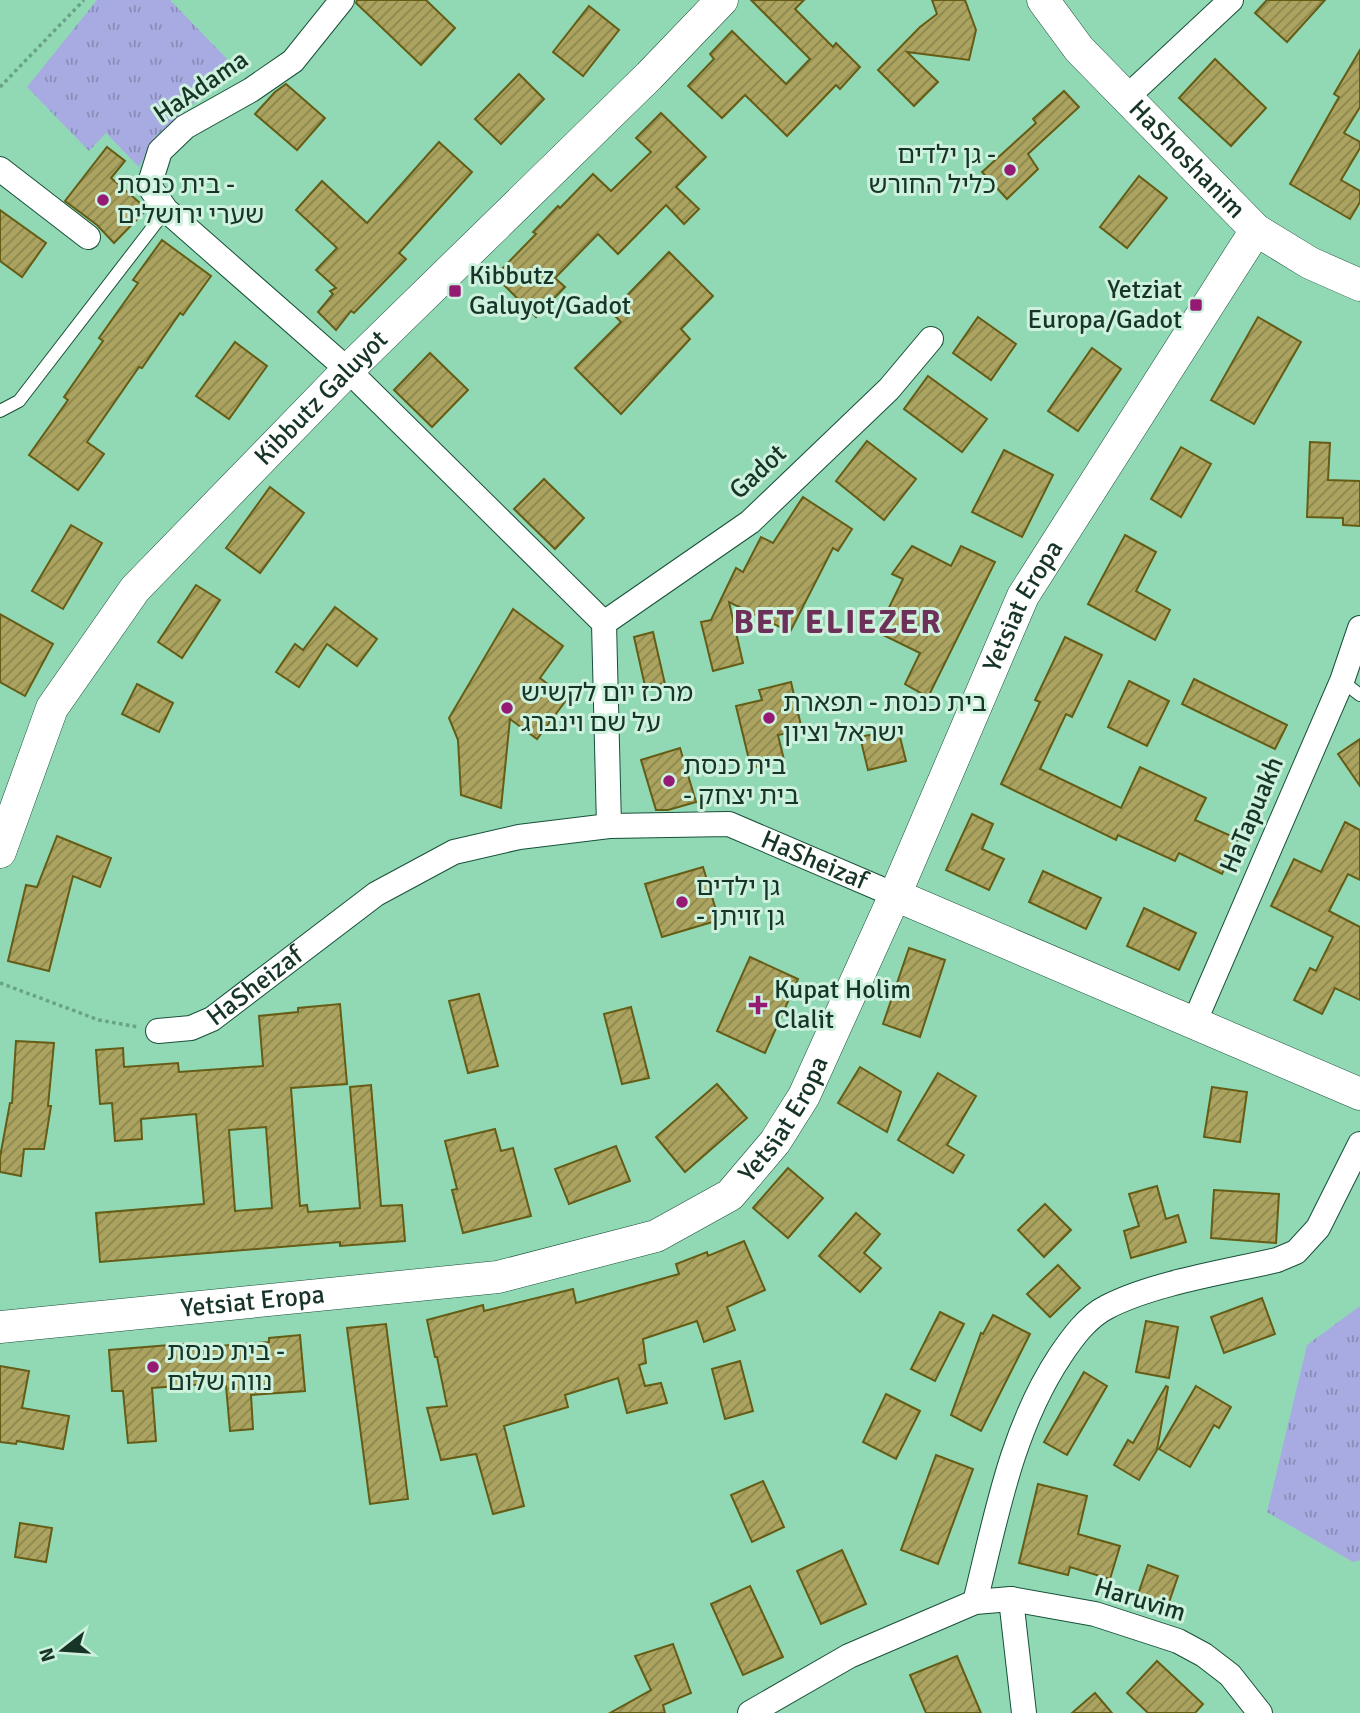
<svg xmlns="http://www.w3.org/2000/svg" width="1360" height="1713" font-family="Signika,'Noto Sans Hebrew',sans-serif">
<defs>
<pattern id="park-tufts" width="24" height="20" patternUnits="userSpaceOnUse" patternTransform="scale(1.75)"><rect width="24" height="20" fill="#a8abe1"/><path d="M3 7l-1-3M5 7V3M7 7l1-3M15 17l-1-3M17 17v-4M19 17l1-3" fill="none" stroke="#888cb6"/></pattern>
<pattern id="building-hatch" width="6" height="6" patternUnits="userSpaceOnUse" patternTransform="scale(1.75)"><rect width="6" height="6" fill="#aba35f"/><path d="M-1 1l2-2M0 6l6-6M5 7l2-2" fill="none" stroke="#8a864e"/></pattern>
</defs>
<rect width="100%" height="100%" fill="#91d9b5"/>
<g fill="url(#park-tufts)">
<polygon points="97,0 170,0 227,59 201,96 155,137 139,167 106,133 89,151 27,87"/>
<polygon points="1360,1306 1360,1560 1353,1562 1267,1512 1307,1345"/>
</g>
<g fill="url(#building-hatch)" stroke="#655c15" stroke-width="2" fill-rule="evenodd">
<polygon points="357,0 426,0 455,28 421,65 356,3"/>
<polygon points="751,0 804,0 795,9 833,47 836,43 860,67 840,89 836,85 787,136 745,95 722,118 688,86 714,59 710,54 732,31 786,84 810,59"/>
<polygon points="932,0 965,0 976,30 969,60 907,52 938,82 914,106 878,70 920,27 937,14"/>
<polygon points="1267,0 1325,0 1287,42 1255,13"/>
<polygon points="589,6 619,30 583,76 553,52"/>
<polygon points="1360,50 1360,107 1344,133 1360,142 1360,148 1341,180 1360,191 1360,202 1350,219 1290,184 1339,97 1334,94"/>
<polygon points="1215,59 1266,108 1231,146 1179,98"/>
<polygon points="519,74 544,99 501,144 475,119"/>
<polygon points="286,84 325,118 297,150 255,114 275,92"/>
<polygon points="1064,91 1079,107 1028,154 1038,169 1007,199 982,172 1036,123 1033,119"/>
<polygon points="661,113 706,157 676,187 699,209 684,224 666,205 618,254 598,234 555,278 565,287 536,317 495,276 536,234 533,232 558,206 560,208 593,174 611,191 651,152 636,138"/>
<polygon points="439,142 472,172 399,253 406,259 354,313 351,311 336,330 318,312 333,294 330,291 336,288 316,270 337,248 296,210 322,181 367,223"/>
<polygon points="107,147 125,161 111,178 147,209 114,243 97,225 65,201"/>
<polygon points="1139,176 1167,198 1127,248 1100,227"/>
<polygon points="0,210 46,243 22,277 0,261"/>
<polygon points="162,240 211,276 183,315 180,313 142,368 139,367 87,442 104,454 78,490 29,455 68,400 64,397 103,341 99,338 138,283 133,280"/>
<polygon points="669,252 713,296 681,329 690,339 621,414 575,368 621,322 611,312"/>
<polygon points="978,317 1016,344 991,380 953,353"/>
<polygon points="1258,317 1301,342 1254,424 1211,400"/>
<polygon points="235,342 267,366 229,419 196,396"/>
<polygon points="1092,348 1121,369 1078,431 1048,411"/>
<polygon points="430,353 468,390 432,427 394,390"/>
<polygon points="928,376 987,419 962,452 904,409"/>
<polygon points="867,441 916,479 884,520 836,481"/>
<polygon points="1310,442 1330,443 1328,480 1360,481 1360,526 1343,525 1343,518 1307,517"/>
<polygon points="1181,447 1211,464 1181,517 1151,499"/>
<polygon points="1004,450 1053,475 1022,537 972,512"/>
<polygon points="544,479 584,518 555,549 514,509"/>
<polygon points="270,487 304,513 260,573 226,548"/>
<polygon points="803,497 852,529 838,551 833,548 790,632 729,602 743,663 713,671 701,622 711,620 736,568 743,572 761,537 773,543"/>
<polygon points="71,525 102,543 63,609 32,591"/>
<polygon points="1125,535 1156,552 1136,591 1170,610 1155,640 1088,604"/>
<polygon points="912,546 951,566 961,546 995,562 928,697 905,684 920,653 877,632 903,579 892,574"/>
<polygon points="196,585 220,600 182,658 158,642"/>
<polygon points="335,607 377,639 357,666 327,644 299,687 276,672 295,644 303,650"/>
<polygon points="513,609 563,646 540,678 567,699 537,739 510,719 501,808 461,795 458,740 449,718"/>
<polygon points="0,614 53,644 25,696 0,682"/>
<polygon points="653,632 665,684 645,686 634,637"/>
<polygon points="1065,637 1102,655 1072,717 1066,714 1040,769 1121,808 1140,767 1206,798 1195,820 1238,839 1222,874 1179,853 1175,861 1118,835 1116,840 1001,784 1040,702 1035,700"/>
<polygon points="1194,679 1287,725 1275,749 1182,704"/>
<polygon points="1129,681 1169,701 1147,746 1108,727"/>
<polygon points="791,682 802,730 778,735 784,760 751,768 736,706 762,700 759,690"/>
<polygon points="137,684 173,703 159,732 122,714"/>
<polygon points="898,729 906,761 868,770 860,737"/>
<polygon points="1360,739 1360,786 1338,754"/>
<polygon points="680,748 696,802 668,810 656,810 641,760"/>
<polygon points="972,814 993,824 982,849 1004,859 989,890 946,870"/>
<polygon points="1345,822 1360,830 1360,880 1348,874 1329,911 1360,927 1360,1000 1335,988 1322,1014 1294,1000 1310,968 1316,971 1333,937 1271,906 1294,859 1321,872"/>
<polygon points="57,836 111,858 100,887 73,876 49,971 8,961 26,885 37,887"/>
<polygon points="703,867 719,920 662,937 645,884"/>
<polygon points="1043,871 1101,898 1086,929 1029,902"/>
<polygon points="1144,908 1196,933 1179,970 1127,946"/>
<polygon points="909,948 945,960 920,1037 883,1024"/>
<polygon points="750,957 798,979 765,1053 717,1031"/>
<polygon points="479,994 498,1066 468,1073 449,1001"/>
<path d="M340,1004L347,1084L291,1088L300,1206L307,1205L308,1212L360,1208L350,1087L371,1085L381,1206L402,1205L405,1241L340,1246V1242L100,1262L96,1213L204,1204L196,1114L141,1119L142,1139L115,1141L112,1103L100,1104L96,1050L123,1048L124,1067L178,1063L179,1072L263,1066L259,1016L298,1012V1008ZM266,1127L272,1208L235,1211L229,1130Z"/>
<polygon points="631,1007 649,1078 622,1084 604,1014"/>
<polygon points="16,1041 54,1043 48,1106 51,1106 44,1149 24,1149 21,1176 0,1172 0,1157 10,1103 12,1103"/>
<polygon points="860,1067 901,1092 887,1132 838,1103"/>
<polygon points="938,1073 976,1096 947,1145 964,1155 953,1173 898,1140"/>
<polygon points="717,1084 747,1118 685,1172 656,1137"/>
<polygon points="1212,1087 1247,1092 1240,1142 1204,1137"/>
<polygon points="495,1129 501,1151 513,1148 531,1216 463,1233 452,1190 457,1189 445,1141"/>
<polygon points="616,1146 630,1181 569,1204 555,1169"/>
<polygon points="788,1168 823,1198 788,1238 753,1208"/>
<polygon points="1157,1186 1166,1219 1178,1215 1186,1242 1131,1258 1124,1231 1139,1226 1129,1194"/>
<polygon points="1214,1190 1279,1194 1276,1243 1211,1238"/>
<polygon points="1045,1204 1071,1230 1044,1257 1018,1230"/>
<polygon points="856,1213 880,1234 864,1253 881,1268 860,1292 819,1256"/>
<polygon points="744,1241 765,1290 727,1307 735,1330 704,1342 697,1321 643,1339 646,1363 639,1365 645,1386 661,1383 667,1403 627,1413 618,1378 565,1395 568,1407 504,1426 524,1506 493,1514 476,1454 441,1460 427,1408 447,1406 437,1357 435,1357 427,1320 483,1305 484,1311 573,1289 576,1303 679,1274 676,1264 707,1252 708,1256"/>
<polygon points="1058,1265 1080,1288 1050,1317 1027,1294"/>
<polygon points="1262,1298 1275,1334 1224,1353 1211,1317"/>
<polygon points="940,1312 964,1324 935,1381 911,1369"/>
<polygon points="993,1315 1030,1334 981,1431 951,1415 981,1333 983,1334"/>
<polygon points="1146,1321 1178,1327 1169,1378 1136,1372"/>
<polygon points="386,1324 408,1499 370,1504 347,1328"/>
<polygon points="300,1335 305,1391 251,1395 253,1429 230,1431 226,1386 219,1386 219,1383 152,1388 156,1441 128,1443 123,1391 112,1391 109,1350 194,1343 194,1348 269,1342 269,1338"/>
<polygon points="740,1361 753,1411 725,1419 712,1369"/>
<polygon points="0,1366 29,1371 22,1408 69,1416 63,1449 17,1441 16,1444 0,1442"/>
<polygon points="1084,1372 1107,1386 1067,1455 1044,1442"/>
<polygon points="1166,1386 1168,1387 1157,1450 1139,1480 1114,1465 1128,1440 1133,1443"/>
<polygon points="1196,1386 1231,1407 1219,1428 1214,1425 1190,1467 1159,1449"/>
<polygon points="886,1394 920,1411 896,1459 863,1442"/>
<polygon points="936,1455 973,1469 938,1564 901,1550"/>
<polygon points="763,1481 784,1527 752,1542 731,1495"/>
<polygon points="1038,1484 1087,1496 1078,1534 1120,1546 1110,1579 1070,1567 1068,1575 1019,1563"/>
<polygon points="20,1523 52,1528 46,1562 15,1557"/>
<polygon points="842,1550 866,1604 821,1624 797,1571"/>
<polygon points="1148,1565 1178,1576 1165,1614 1135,1603"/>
<polygon points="750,1586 783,1657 743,1675 711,1604"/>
<polygon points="673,1644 691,1693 663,1705 665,1713 610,1713 651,1690 635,1656"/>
<polygon points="957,1656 981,1713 926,1713 910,1675"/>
<polygon points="1157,1661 1203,1704 1195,1713 1148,1713 1127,1693"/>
<polygon points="1095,1693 1112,1713 1072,1713"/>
</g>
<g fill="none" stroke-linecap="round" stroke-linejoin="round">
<g stroke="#185038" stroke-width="14">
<g id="service">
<polyline points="0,411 19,401 166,210"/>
<polyline points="1342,681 1360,695"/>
</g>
</g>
<g stroke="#185038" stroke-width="26">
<g id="minor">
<polyline points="342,0 293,61 251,90 185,127 160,151 149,186 166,210 348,370 604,623 609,826"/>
<polyline points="1126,98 1231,0"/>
<polyline points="0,169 88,237"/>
<polyline points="604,623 750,522 889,389 931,339"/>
<polyline points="1194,1023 1342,681 1360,628"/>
<path id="s1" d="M158,1031L191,1028L212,1019L376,894L454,852L519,837L609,826L729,824L895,895"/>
<polyline points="1011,1599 1024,1713"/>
<path d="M975,1602C996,1518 1011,1430 1060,1356C1072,1338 1087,1317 1107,1307C1153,1283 1226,1272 1277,1260L1296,1252L1318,1228L1360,1144"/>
<polyline points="750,1713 849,1656 975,1602 1011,1599 1095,1614 1178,1641 1204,1655 1230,1675 1260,1713"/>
</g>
</g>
<g stroke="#185038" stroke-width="33">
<g id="tertiary">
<path id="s2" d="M1043,0L1079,49L1256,230L1310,263L1360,285"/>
<path id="s3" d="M0,852L52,708L135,589L348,370L649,76L722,0"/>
<polyline points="895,895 1360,1094"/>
<path id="s4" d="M0,1327L498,1277L656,1236L730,1195L775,1142L804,1096L895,895L1023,596L1256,230"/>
</g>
</g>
<g stroke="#69a387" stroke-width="3.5" stroke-dasharray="3.5 3.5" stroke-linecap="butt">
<polyline points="0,87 84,0"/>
<polyline points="0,983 99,1020 138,1027"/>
</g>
<use href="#service" stroke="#fff" stroke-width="12"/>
<use href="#minor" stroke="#fff" stroke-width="24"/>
<use href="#tertiary" stroke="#fff" stroke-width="32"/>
</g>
<g fill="#951a74" stroke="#cef1de" stroke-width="2.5">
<circle cx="1010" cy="170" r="7"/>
<circle cx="103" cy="200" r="7"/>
<rect x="448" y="284" width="14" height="14" rx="3.5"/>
<rect x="1189" y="298" width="14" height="14" rx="3.5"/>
<circle cx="507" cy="708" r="7"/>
<circle cx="769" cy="718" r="7"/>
<circle cx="669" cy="781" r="7"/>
<circle cx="682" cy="902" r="7"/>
<path d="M754.5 994.5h7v7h7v7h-7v7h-7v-7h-7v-7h7z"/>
<circle cx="153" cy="1367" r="7"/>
</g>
<g text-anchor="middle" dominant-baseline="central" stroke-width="6" stroke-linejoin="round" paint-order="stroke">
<g font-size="26" fill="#173527" stroke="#cef1de">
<text transform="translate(201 87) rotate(-34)">HaAdama</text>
<text stroke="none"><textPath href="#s2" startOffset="215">HaShoshanim</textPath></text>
<text stroke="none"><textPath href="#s3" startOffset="565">Kibbutz Galuyot</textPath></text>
<text transform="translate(758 472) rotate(-43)">Gadot</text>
<text stroke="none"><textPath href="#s4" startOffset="1409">Yetsiat Eropa</textPath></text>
<text transform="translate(1252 815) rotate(-67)">HaTapuakh</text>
<text stroke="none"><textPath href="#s1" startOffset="721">HaSheizaf</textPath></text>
<text stroke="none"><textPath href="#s1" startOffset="110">HaSheizaf</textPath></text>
<text stroke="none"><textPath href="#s4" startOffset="842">Yetsiat Eropa</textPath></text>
<text stroke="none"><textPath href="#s4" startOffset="254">Yetsiat Eropa</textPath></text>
<text transform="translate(1140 1600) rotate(17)">Haruvim</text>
</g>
<g font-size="26" fill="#173527" stroke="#cef1de" text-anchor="start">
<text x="996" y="155" text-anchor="end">גן ילדים -<tspan x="996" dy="30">כליל החורש</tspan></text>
<text x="117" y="185">בית כנסת -<tspan x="117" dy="30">שערי ירושלים</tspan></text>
<text x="469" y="276">Kibbutz<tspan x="469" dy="30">Galuyot/Gadot</tspan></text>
<text x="1182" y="290" text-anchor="end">Yetziat<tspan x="1182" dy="30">Europa/Gadot</tspan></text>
<text x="521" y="693">מרכז יום לקשיש<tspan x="521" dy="30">על שם וינברג</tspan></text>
<text x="783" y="703">בית כנסת - תפארת<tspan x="783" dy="30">ישראל וציון</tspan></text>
<text x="683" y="766">בית כנסת<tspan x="683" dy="30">- בית יצחק</tspan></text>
<text x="696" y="887">גן ילדים<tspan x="696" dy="30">- גן זויתן</tspan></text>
<text x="774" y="990">Kupat Holim<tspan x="774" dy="30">Clalit</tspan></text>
<text x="167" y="1352">בית כנסת -<tspan x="167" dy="30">נווה שלום</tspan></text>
</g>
<g font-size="33" font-weight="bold" letter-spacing="2" fill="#6d3159" stroke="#cef1de">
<text x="838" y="622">BET ELIEZER</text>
</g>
</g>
<g transform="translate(63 1650) rotate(253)" stroke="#cef1de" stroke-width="5" paint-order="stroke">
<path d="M0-5L12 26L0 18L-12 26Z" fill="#173527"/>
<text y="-10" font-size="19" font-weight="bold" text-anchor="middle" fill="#173527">N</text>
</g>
</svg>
